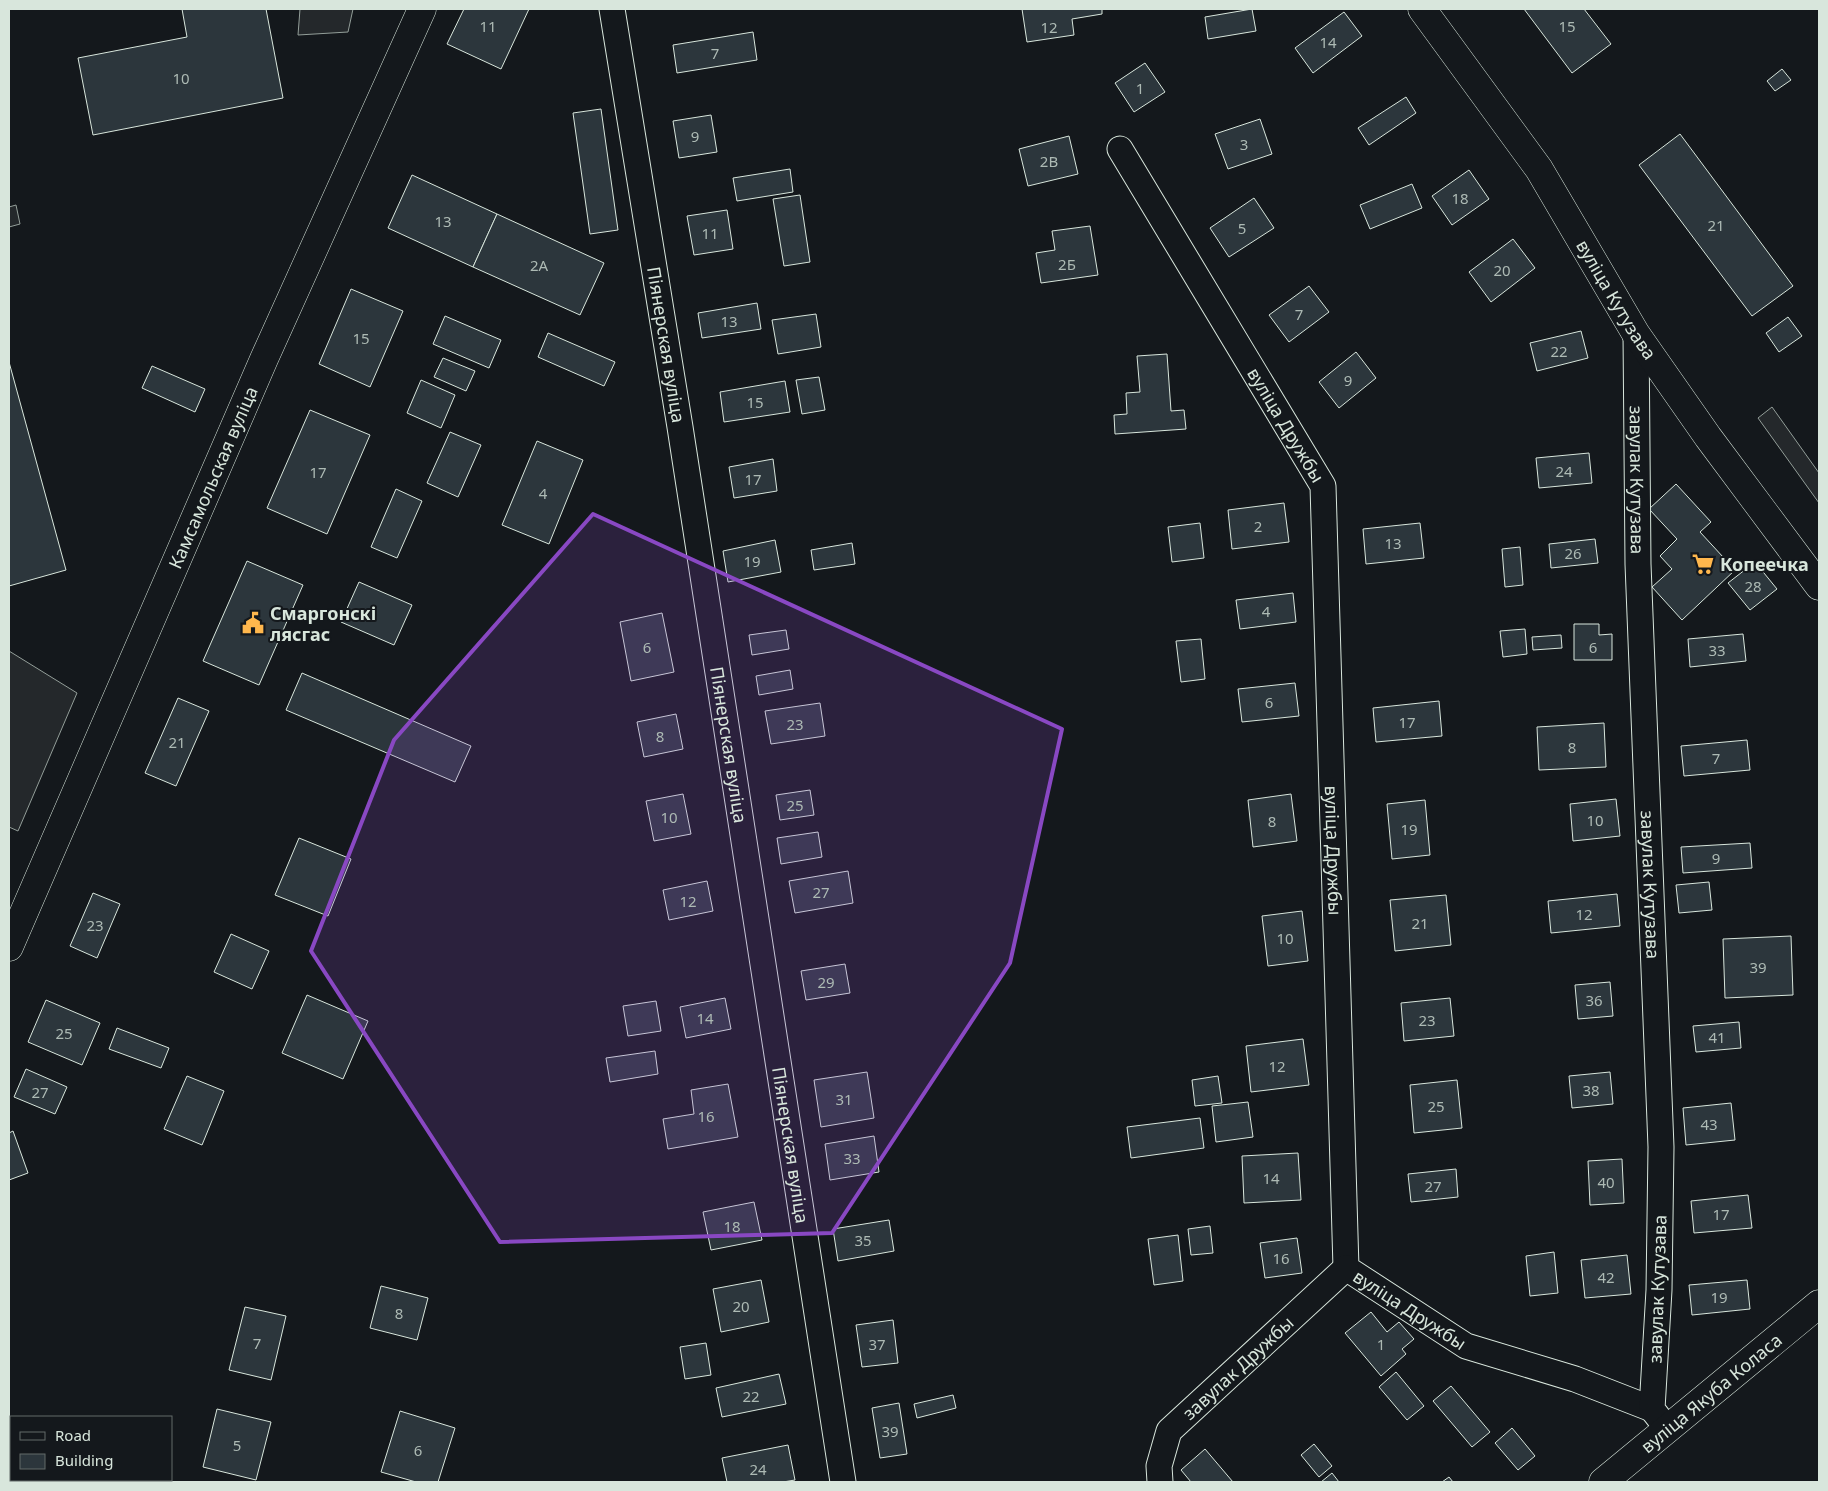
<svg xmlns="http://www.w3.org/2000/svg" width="1828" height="1491" font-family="'Noto Sans',sans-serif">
<rect width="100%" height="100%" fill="#14181c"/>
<g fill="#24282b" stroke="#939e99">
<polygon points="300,9 353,9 348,32 298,35"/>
<polygon points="16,205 20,224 9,227 9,207"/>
<polygon points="1772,407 1819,473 1819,503 1758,418"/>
<polygon points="9,651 77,693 18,831 9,827"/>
</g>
<g fill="#2c363c" stroke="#d8e6dc">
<polygon points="182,9 266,9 283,98 93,135 78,58 187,37"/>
<polygon points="464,9 529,9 501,69 447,44"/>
<polygon points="1022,9 1102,9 1102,14 1072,19 1074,35 1027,42"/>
<polygon points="1252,9 1256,31 1208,39 1205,17"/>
<polygon points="1524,9 1584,9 1611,44 1572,73"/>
<polygon points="1344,12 1362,36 1313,73 1295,48"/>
<polygon points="753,32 757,60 677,73 673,45"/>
<polygon points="1145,63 1165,92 1134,112 1115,83"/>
<polygon points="1782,69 1791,80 1775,91 1767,81"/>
<polygon points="1406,97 1416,113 1369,145 1358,128"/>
<polygon points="601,109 618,230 590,234 573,113"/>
<polygon points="711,115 717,152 679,158 673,121"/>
<polygon points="1260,119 1272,154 1228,169 1215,134"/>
<polygon points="1680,134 1793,286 1752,316 1639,165"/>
<polygon points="1069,136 1078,174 1028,186 1019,149"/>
<polygon points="790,169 793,192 737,201 733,178"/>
<polygon points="1469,170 1489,199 1452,225 1432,196"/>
<polygon points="412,175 497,214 473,267 388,228"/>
<polygon points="1412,184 1422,208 1370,229 1360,205"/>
<polygon points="800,195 810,262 784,266 773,199"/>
<polygon points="1254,198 1274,228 1229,257 1210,228"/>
<polygon points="727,210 733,249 694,255 687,216"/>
<polygon points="497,214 604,263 580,315 473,267"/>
<polygon points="1090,226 1098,275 1041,283 1036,253 1055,250 1052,231"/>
<polygon points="1513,239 1535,268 1491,302 1469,272"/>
<polygon points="1309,286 1329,312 1289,342 1269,315"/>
<polygon points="351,289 403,311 370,387 319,364"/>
<polygon points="757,303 761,329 702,338 698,313"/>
<polygon points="816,314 821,347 778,354 772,320"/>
<polygon points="445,316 501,340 489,368 433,344"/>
<polygon points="1788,317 1802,336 1779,352 1766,333"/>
<polygon points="1581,331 1588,358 1537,371 1530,343"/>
<polygon points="548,333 615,362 604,386 538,357"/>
<polygon points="1356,352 1376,378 1339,408 1319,382"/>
<polygon points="1167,354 1171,411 1184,410 1186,429 1115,434 1114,415 1127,414 1126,393 1140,392 1137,356"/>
<polygon points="443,358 475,371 466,391 434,377"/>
<polygon points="9,362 66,570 9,586"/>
<polygon points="152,366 205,389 195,412 142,388"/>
<polygon points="819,377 825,410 802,414 796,380"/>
<polygon points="421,380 455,395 441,428 407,413"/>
<polygon points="785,381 790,412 724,422 720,392"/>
<polygon points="310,410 370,435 327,534 267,508"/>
<polygon points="450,432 481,445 458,497 427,483"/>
<polygon points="537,441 583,460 549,544 502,525"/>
<polygon points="1589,453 1592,483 1539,488 1536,458"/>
<polygon points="773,459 777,491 734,498 729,467"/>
<polygon points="1676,484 1711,522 1700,532 1735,570 1682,620 1652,587 1672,569 1660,556 1677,539 1649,509"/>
<polygon points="396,489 422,501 397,558 371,547"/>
<polygon points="1284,503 1289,542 1232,549 1228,510"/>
<polygon points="1200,523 1204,558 1172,562 1168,527"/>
<polygon points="1420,523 1424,558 1366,564 1363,529"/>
<polygon points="1595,539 1598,563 1551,568 1549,544"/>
<polygon points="775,540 781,572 728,582 723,551"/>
<polygon points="852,543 855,564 814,570 811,550"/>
<polygon points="1520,547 1523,585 1505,587 1502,549"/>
<polygon points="247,561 303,585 259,685 203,661"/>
<polygon points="1755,562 1777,589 1750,610 1728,583"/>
<polygon points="359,582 412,605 394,645 341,622"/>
<polygon points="1293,593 1296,622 1240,629 1236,600"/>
<polygon points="662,613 674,672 631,681 620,622"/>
<polygon points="1574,624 1599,624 1599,635 1612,634 1612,660 1574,660"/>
<polygon points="1525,629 1527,654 1503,657 1500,631"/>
<polygon points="786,630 789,649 752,655 749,635"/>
<polygon points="1743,634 1746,661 1690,667 1688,639"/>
<polygon points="1561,635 1562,648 1533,650 1532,637"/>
<polygon points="1201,639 1205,679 1181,682 1176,641"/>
<polygon points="790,670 793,689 759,695 756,676"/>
<polygon points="302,673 471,746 455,782 286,710"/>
<polygon points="1295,683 1299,716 1242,722 1238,689"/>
<polygon points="178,698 209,711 176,786 145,773"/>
<polygon points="1439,701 1442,736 1376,742 1373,708"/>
<polygon points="820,703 825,736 771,744 765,711"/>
<polygon points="676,714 683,749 644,757 637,722"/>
<polygon points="1604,723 1606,767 1539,770 1537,727"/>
<polygon points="1747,740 1750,770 1684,776 1681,746"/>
<polygon points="810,790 814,815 780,820 776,795"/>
<polygon points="683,794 691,834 654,841 646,801"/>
<polygon points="1291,794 1297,841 1253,847 1248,800"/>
<polygon points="1616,799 1620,836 1573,841 1570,804"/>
<polygon points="1425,800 1430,855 1392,859 1387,804"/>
<polygon points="818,832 822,857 781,864 777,838"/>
<polygon points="299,838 351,859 328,916 275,895"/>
<polygon points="1750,843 1752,868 1683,873 1681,847"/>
<polygon points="848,871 853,903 795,913 789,881"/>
<polygon points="707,881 713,911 669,920 663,890"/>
<polygon points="1709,882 1712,910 1679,913 1676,885"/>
<polygon points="93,893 120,904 97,958 70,946"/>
<polygon points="1617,894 1620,926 1551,933 1548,901"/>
<polygon points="1446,895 1451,945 1395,951 1390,900"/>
<polygon points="1302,911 1308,961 1268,966 1262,916"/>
<polygon points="231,934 269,951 252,989 214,972"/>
<polygon points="1791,936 1793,995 1725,998 1723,939"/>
<polygon points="845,964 850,993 806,1000 801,971"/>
<polygon points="1610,982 1613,1016 1578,1019 1575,985"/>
<polygon points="307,995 368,1021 343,1079 282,1053"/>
<polygon points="725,998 731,1029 686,1038 680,1007"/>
<polygon points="1450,998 1454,1036 1404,1041 1401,1003"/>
<polygon points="46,1000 100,1023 82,1065 28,1042"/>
<polygon points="656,1001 661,1031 628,1036 623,1006"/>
<polygon points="1739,1022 1741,1048 1696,1052 1693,1026"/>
<polygon points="117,1028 169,1048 161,1068 109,1049"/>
<polygon points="1303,1039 1309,1085 1251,1092 1246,1046"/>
<polygon points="655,1051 658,1074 610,1082 606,1058"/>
<polygon points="26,1069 67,1087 55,1114 14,1097"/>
<polygon points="867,1072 874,1118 821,1127 814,1080"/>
<polygon points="1610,1072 1613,1104 1572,1108 1569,1076"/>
<polygon points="187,1076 224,1091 202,1145 164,1129"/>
<polygon points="1218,1076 1222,1103 1195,1106 1192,1080"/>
<polygon points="1457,1080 1462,1128 1414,1133 1410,1085"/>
<polygon points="728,1084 738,1137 668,1149 663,1119 694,1114 691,1090"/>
<polygon points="1248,1102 1253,1137 1216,1142 1212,1106"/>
<polygon points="1731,1103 1735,1140 1686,1145 1683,1108"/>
<polygon points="1200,1118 1204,1148 1131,1158 1127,1127"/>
<polygon points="13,1131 28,1173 9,1180 9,1133"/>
<polygon points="874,1136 879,1172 830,1180 825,1144"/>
<polygon points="1298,1153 1301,1200 1244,1203 1242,1156"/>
<polygon points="1622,1159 1624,1203 1590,1205 1588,1161"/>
<polygon points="1456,1169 1458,1197 1411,1202 1408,1174"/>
<polygon points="1748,1195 1752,1228 1694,1233 1691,1201"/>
<polygon points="754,1202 762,1240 711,1250 703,1212"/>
<polygon points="889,1220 894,1251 838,1261 833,1229"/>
<polygon points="1210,1226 1213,1253 1191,1255 1188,1229"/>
<polygon points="1178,1235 1183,1281 1154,1285 1148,1239"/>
<polygon points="1297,1238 1302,1273 1265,1278 1260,1243"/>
<polygon points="1554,1252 1558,1293 1530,1296 1526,1256"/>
<polygon points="1627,1255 1631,1294 1585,1298 1581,1260"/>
<polygon points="761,1280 769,1322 721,1332 713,1289"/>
<polygon points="1747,1280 1750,1309 1692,1315 1689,1285"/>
<polygon points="381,1286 428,1298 417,1340 370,1328"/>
<polygon points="245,1307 286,1316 271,1380 229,1370"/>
<polygon points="1371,1312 1387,1332 1399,1322 1414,1339 1402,1349 1406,1354 1381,1376 1345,1333"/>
<polygon points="893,1320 898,1363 862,1367 856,1325"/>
<polygon points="706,1343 711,1375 685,1379 680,1347"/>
<polygon points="1396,1372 1424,1406 1407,1420 1379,1387"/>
<polygon points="779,1374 786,1404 722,1417 716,1388"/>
<polygon points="1451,1386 1490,1432 1472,1447 1433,1401"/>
<polygon points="953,1395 956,1408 917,1418 914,1404"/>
<polygon points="899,1403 907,1454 880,1458 872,1408"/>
<polygon points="217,1409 271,1422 256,1480 203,1467"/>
<polygon points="400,1411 455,1428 438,1482 416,1482 381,1472"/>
<polygon points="1512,1428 1535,1456 1518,1470 1495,1443"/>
<polygon points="1314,1444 1332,1466 1319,1477 1301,1455"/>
<polygon points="788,1445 795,1480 783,1482 727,1482 722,1458"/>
<polygon points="1205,1449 1233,1482 1191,1482 1181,1470"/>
<polygon points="1332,1473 1339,1482 1321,1482"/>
<polygon points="1449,1477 1453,1482 1442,1482"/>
</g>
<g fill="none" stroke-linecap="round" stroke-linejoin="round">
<g stroke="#d8e6dc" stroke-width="27">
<g id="street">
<path id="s1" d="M612,9L680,427L843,1482"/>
<path id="s2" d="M1120,149L1323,486L1346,1268L1466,1346L1575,1379L1652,1409"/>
<path id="s3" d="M1636,334L1638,564L1661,1147L1659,1290L1652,1409L1662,1422"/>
<path id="s4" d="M1160,1482L1159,1466L1169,1431L1346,1268"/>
</g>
</g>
<g stroke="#d8e6dc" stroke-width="29">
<g id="secondary">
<path id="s5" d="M1422,9L1539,169L1636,334L1708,437L1819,586"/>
<path id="s6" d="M9,947L264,359L422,9"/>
<path id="s7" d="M1603,1482L1819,1304"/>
</g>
</g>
<use href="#street" stroke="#14181c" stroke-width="25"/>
<use href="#secondary" stroke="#14181c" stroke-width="28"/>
</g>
<path fill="#8948c3" fill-opacity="0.2" stroke="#8948c3" stroke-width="4" stroke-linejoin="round" d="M593,514L1062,729L1010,963L832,1233L500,1242L311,951L394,740Z"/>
<defs>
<g id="supermarket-bare" transform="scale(1.725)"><path d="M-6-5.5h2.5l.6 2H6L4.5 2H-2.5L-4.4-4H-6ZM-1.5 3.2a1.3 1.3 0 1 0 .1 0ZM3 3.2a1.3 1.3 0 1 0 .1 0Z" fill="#ffb74d" stroke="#14181c" stroke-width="2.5" paint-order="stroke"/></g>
<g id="civic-bare" transform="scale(1.725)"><path d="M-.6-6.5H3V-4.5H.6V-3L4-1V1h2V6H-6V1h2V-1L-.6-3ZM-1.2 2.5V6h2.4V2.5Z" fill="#ffb74d" stroke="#14181c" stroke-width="2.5" paint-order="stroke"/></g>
</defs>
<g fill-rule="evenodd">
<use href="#supermarket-bare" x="1703" y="564"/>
<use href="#civic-bare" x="253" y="623"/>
</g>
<g text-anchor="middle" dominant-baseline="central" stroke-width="4" stroke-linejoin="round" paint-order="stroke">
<g font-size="15" fill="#adbab4">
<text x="488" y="26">11</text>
<text x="1567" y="26">15</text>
<text x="1049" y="27">12</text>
<text x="1328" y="42">14</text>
<text x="715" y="53">7</text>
<text x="181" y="78">10</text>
<text x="1140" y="88">1</text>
<text x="695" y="136">9</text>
<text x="1244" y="144">3</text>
<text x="1049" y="161">2В</text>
<text x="1460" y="198">18</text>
<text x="443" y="221">13</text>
<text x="1716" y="225">21</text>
<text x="1242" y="228">5</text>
<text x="710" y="233">11</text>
<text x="1067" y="264">2Б</text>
<text x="539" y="265">2А</text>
<text x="1502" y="270">20</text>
<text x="1299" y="314">7</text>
<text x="729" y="321">13</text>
<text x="361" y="338">15</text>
<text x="1559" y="351">22</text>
<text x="1348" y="380">9</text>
<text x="755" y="402">15</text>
<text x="1564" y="471">24</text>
<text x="318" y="472">17</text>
<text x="753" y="479">17</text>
<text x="543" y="493">4</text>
<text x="1258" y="526">2</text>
<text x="1393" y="543">13</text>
<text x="1573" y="553">26</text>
<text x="752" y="561">19</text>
<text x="1753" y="586">28</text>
<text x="1266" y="611">4</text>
<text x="647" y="647">6</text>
<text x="1593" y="647">6</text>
<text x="1717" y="650">33</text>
<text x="1269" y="702">6</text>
<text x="1407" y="722">17</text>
<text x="795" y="724">23</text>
<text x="660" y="736">8</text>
<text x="177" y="742">21</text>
<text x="1572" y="747">8</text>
<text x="1716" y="758">7</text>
<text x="795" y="805">25</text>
<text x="669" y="817">10</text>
<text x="1595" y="820">10</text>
<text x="1272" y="821">8</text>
<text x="1409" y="829">19</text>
<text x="1716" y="858">9</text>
<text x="821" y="892">27</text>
<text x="688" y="901">12</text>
<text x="1584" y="914">12</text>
<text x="1420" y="923">21</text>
<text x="95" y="925">23</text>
<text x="1285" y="938">10</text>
<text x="1758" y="967">39</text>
<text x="826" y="982">29</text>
<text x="1594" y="1000">36</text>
<text x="705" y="1018">14</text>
<text x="1427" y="1020">23</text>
<text x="64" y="1033">25</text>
<text x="1717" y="1037">41</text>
<text x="1277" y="1066">12</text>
<text x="1591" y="1090">38</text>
<text x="40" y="1092">27</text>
<text x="844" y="1099">31</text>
<text x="1436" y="1106">25</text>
<text x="706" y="1116">16</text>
<text x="1709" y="1124">43</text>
<text x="852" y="1158">33</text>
<text x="1271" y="1178">14</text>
<text x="1606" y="1182">40</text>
<text x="1433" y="1186">27</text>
<text x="1721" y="1214">17</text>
<text x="732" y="1226">18</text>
<text x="863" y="1240">35</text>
<text x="1281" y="1258">16</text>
<text x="1606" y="1277">42</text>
<text x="1719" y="1297">19</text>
<text x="741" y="1306">20</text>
<text x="399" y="1313">8</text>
<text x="257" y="1343">7</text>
<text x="877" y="1344">37</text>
<text x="1381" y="1344">1</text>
<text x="751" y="1396">22</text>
<text x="890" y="1431">39</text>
<text x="237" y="1445">5</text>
<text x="418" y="1450">6</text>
<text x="758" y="1469">24</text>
</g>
<g font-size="18" fill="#d8e6dc" stroke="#14181c">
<text stroke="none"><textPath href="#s5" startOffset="350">вуліца Кутузава</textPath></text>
<text stroke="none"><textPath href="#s1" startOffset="340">Піянерская вуліца</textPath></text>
<text stroke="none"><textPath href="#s2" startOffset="322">вуліца Дружбы</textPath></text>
<text stroke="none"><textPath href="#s6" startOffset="512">Камсамольская вуліца</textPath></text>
<text stroke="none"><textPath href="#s3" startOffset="146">завулак Кутузава</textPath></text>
<text stroke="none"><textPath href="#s1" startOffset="745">Піянерская вуліца</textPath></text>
<text stroke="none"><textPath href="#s2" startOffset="758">вуліца Дружбы</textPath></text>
<text stroke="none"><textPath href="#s3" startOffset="551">завулак Кутузава</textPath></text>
<text stroke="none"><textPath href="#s1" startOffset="1150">Піянерская вуліца</textPath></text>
<text transform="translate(1657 1289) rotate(-88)">завулак Кутузава</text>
<text stroke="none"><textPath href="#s2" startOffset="1252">вуліца Дружбы</textPath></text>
<text stroke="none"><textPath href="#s4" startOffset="146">завулак Дружбы</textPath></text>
<text stroke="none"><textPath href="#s7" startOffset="140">вуліца Якуба Коласа</textPath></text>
</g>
<g font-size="18" font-weight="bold" fill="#d8e6dc" stroke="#14181c" text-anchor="start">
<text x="1720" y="564">Копеечка</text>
<text x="270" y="613">Смаргонскі<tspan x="270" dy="21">лясгас</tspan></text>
</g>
</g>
<rect width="1828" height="1491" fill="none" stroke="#d8e6dc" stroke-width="20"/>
<rect x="10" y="1416" width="162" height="65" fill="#14181c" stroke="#626a69"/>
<rect x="20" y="1432" width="25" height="8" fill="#14181c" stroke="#626a69"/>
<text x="55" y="1441" font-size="15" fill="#d8e6dc">Road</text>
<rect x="20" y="1454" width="25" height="15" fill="#2c363c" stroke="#626a69"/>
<text x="55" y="1466" font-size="15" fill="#d8e6dc">Building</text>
</svg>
